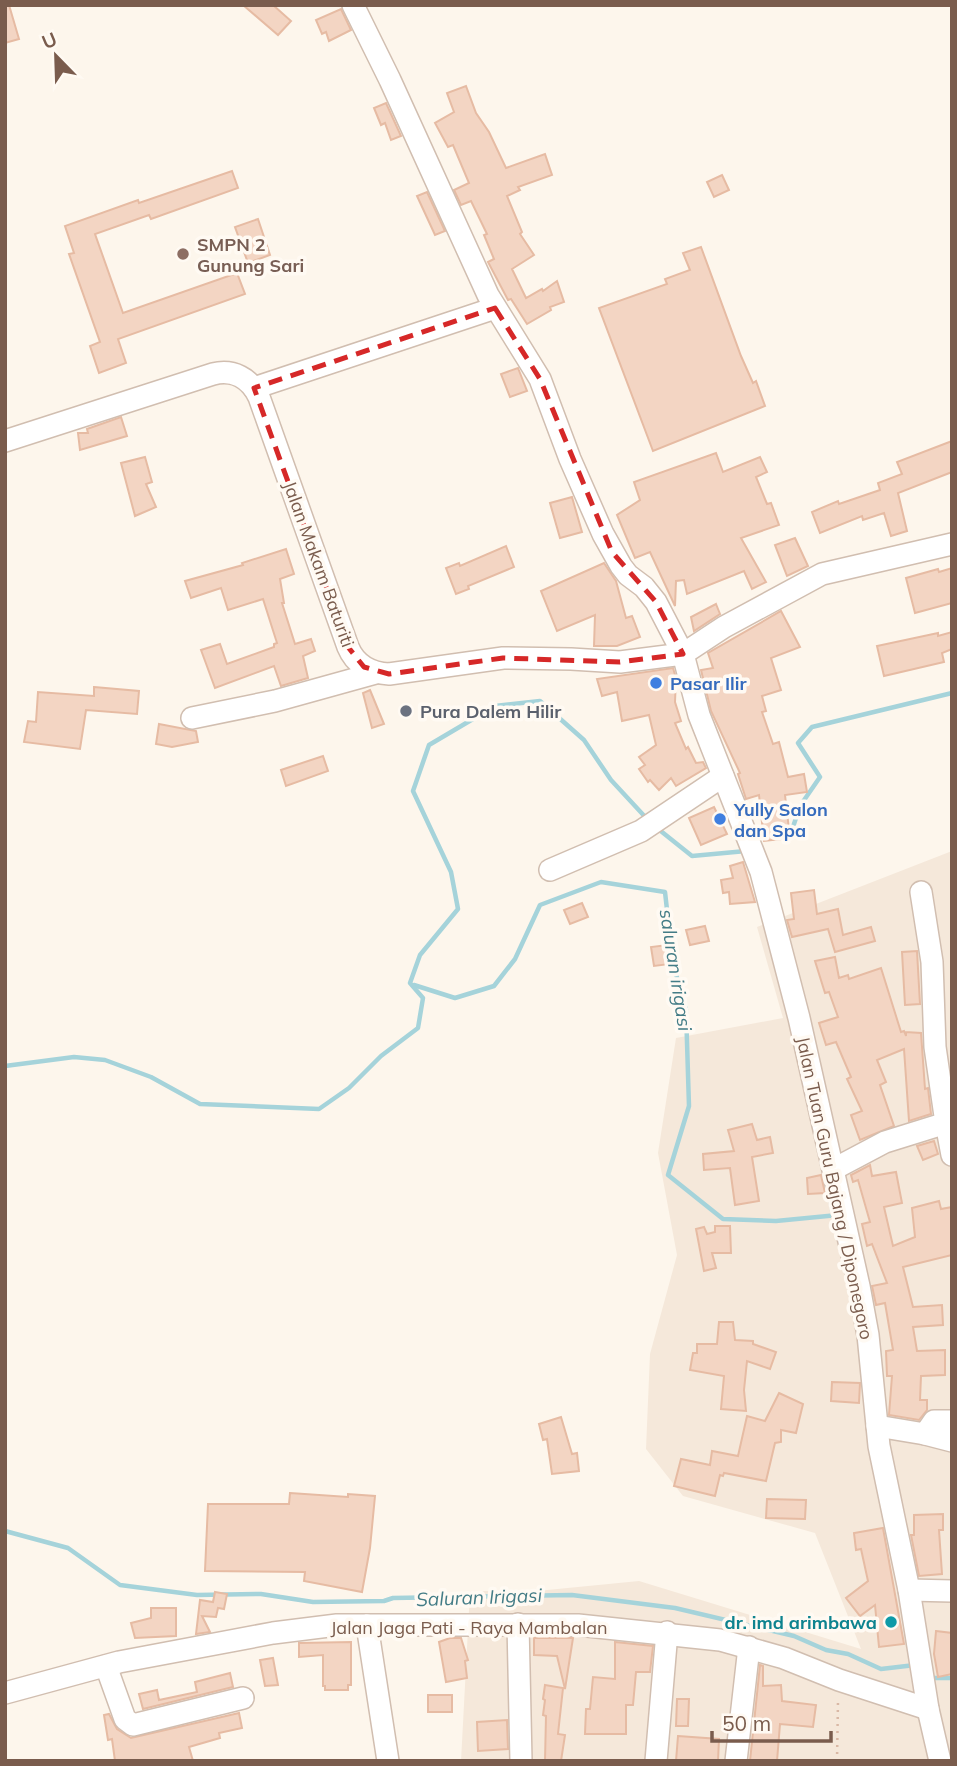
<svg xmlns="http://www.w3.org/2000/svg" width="957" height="1766" font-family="Mulish,sans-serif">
<rect width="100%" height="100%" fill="#fdf6ec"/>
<polygon fill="#f5e8da" points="952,851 952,1761 461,1761 470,1591 537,1591 639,1581 861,1649 815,1533 683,1496 646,1449 650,1354 677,1255 658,1153 676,1038 783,1018 757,927"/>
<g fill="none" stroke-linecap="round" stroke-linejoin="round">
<g stroke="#a5d3da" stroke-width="4.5">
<polyline points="657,828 692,856 746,851"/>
<polyline points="785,831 793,827 800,806 820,777 798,743 812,727 952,693"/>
<polyline points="414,985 455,998 494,986 515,959 540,905 601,882 665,892 673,963 686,1010 689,1106 668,1175 723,1219 776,1221 838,1215"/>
<polyline points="5,1066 74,1057 105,1060 151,1077 200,1104 319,1109 349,1088 381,1056 418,1028 423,998 410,983 420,955 458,909 451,872 413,791 429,745 495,706 540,701 584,740 611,780 648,820"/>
<polyline points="5,1531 68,1548 120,1585 197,1595 261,1594 313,1602 384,1601 393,1598 572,1595 675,1608 794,1636 826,1650 848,1654 881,1669 915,1665"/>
<polyline points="929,1678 952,1678"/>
</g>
</g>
<g fill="#f3d5c3" stroke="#e6bba3" stroke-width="2">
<polygon points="5,5 9,5 19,39 5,43"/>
<polygon points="243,5 273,5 291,21 278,35"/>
<polygon points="341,9 351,30 329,41 326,32 322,34 316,20"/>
<polygon points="466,86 476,113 489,132 506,168 545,154 552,175 518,187 520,190 507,196 522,232 520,234 534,255 512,269 526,298 542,289 543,291 557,281 564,302 550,307 551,310 527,324 511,299 508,300 488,262 494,259 484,235 487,234 471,201 461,205 454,190 469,183 453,145 448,147 435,123 454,112 447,93"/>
<polygon points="386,103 401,136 391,140 385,123 381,125 374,108"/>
<polygon points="232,171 238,188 151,219 149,215 95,234 123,313 237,273 245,294 118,339 126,363 99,373 90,346 100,342 69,254 74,253 65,226 138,200 139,203"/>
<polygon points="722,175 729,190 714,197 707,182"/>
<polygon points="427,192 445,231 435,235 417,196"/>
<polygon points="258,219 270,255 248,263 235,227"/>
<polygon points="701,247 741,356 753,383 756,381 765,406 653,451 599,308 667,284 665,279 690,270 683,253"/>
<polygon points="518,368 527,391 510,397 501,374"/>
<polygon points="121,417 127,436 80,450 78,433 88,433 87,429"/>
<polygon points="952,441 952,472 898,493 907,531 891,536 884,513 863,520 862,516 820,533 812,512 838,501 839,504 880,490 878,483 902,474 897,462"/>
<polygon points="716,453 723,472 760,457 767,472 756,477 767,504 771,503 779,525 741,538 766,582 752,589 744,571 687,594 684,580 676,581 675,606 650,552 635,558 617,515 640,500 634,482"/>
<polygon points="145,457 152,482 146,484 156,507 135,516 121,463"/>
<polygon points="572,497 582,532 560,538 550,503"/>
<polygon points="795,538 808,566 787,576 775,545"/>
<polygon points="506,546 514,567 468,586 469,589 456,594 446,568 459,563 460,566"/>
<polygon points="286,549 294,574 280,579 284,603 282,603 295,644 311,639 315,651 303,656 308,678 281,686 274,666 215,688 201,650 220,644 227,664 274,647 274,644 277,643 263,599 228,610 221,588 191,598 185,581 243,565 242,563"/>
<polygon points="604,563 616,581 626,618 632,616 640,637 617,646 594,646 595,615 557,631 541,591"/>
<polygon points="952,568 952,603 915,613 906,578 938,569 939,572"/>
<polygon points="716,604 720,614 694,631 691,617"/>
<polygon points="781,611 800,647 771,658 781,690 762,696 766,711 762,712 773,744 779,742 788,777 804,774 807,792 785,795 790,838 764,841 759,795 746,799 738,774 740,773 711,711 701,670 713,668 708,653"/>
<polygon points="952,632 952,649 942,653 944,662 884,676 877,646 938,633 938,636"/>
<polygon points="673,668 676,678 675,702 681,721 675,723 686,749 688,747 696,763 703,762 706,768 676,786 671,778 659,790 650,780 648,782 639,769 645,765 639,757 656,745 649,715 622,721 617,692 602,696 597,679"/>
<polygon points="94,687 139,691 137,714 86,710 80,749 24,742 28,721 36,722 38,692 94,696"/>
<polygon points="370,690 384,724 372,728 363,693"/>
<polygon points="159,724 196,731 198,742 172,747 156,744"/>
<polygon points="323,756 328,771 286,786 281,770"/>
<polygon points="714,807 727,834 701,845 689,818"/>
<polygon points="743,862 755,902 730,904 729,892 723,893 721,880 733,878 730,866"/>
<polygon points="814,890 817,914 838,909 843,935 871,927 875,941 835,952 828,929 792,937 787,920 794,919 791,893"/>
<polygon points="582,903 588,917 570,924 564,910"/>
<polygon points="705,926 709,941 690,945 686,930"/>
<polygon points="667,945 670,964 654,966 651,947"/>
<polygon points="917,951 920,1004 905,1005 902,952"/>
<polygon points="835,957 839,978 848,975 849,979 881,968 901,1032 904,1031 906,1036 906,1032 921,1033 925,1089 928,1088 931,1114 909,1121 904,1049 877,1060 886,1082 880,1085 894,1126 860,1140 851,1115 862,1111 847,1079 851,1077 836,1042 826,1045 819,1023 838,1017 829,992 825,993 815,961"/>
<polygon points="752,1124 757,1140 770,1137 773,1153 752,1157 759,1201 735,1205 730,1168 704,1170 703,1154 734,1151 728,1130"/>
<polygon points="934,1141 938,1154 923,1160 917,1146"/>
<polygon points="870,1165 872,1176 896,1172 902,1203 884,1207 893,1246 915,1237 912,1208 939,1201 941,1209 952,1207 952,1255 903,1267 913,1307 942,1305 943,1325 913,1327 917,1351 945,1350 945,1375 921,1376 920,1400 927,1400 927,1410 919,1420 889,1415 892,1376 887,1376 886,1351 893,1350 885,1303 876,1305 872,1286 887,1283 872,1244 867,1246 862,1224 870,1222 858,1180 853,1182 851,1175"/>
<polygon points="821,1175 825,1193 808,1194 807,1178"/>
<polygon points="715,1226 730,1226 731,1253 712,1253 716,1268 704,1271 696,1229 704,1227 707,1234 715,1232"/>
<polygon points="719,1322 733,1322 735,1340 753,1341 753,1344 776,1352 770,1369 747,1361 744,1390 746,1411 721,1409 724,1376 690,1370 693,1353 697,1353 697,1344 717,1344"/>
<polygon points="832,1382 860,1383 859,1403 831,1401"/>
<polygon points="779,1393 803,1404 796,1433 781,1430 781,1442 775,1443 766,1481 724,1473 723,1476 720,1475 715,1496 674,1486 681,1459 710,1465 712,1451 738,1456 747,1416 765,1421"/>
<polygon points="561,1417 572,1454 577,1453 579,1471 552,1474 547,1439 543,1440 539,1424"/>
<polygon points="290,1493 348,1497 348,1494 375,1496 370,1548 362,1592 304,1581 305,1572 205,1571 208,1504 289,1504"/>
<polygon points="767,1499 806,1500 805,1519 766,1518"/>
<polygon points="943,1514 943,1530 939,1530 942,1574 919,1576 911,1535 914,1535 914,1515"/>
<polygon points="883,1528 904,1644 879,1647 875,1605 860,1616 846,1598 868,1581 861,1549 856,1550 854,1533"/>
<polygon points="215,1592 227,1594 224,1609 218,1608 216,1617 202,1616 210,1632 196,1634 200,1600 213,1602"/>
<polygon points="151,1608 176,1608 176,1636 135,1638 131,1623 151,1618"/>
<polygon points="936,1631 952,1633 952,1674 938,1677 934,1654"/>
<polygon points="450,1638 461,1638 468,1660 465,1661 467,1678 446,1682 439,1642"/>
<polygon points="534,1638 573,1638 565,1689 557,1656 534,1655"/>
<polygon points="351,1642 351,1685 348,1685 348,1690 325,1690 325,1686 323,1686 323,1655 299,1657 299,1643"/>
<polygon points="615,1642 653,1646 650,1672 636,1672 633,1705 626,1705 626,1734 585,1734 586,1709 590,1709 593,1677 615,1679"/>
<polygon points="273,1658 278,1685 265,1686 260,1660"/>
<polygon points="760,1665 763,1666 763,1686 781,1685 782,1701 816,1705 813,1727 780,1724 777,1761 750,1761"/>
<polygon points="230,1673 233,1687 143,1709 139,1694 157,1690 159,1700 197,1692 195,1682"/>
<polygon points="545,1685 563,1688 558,1734 565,1735 561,1761 545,1761 546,1716 543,1715 545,1700 543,1699"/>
<rect x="428" y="1695" width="24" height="17"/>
<polygon points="677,1699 689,1699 688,1726 676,1726"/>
<polygon points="239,1713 242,1728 219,1733 220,1738 189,1747 193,1761 115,1761 112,1739 108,1740 104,1715 109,1714 117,1729 131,1738"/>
<polygon points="507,1720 508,1749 478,1751 477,1722"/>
<polygon points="678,1736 719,1739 718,1761 676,1761"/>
</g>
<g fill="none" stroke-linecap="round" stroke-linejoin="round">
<g stroke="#d1beb0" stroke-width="24">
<g id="minor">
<polyline points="353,5 390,80 488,295 540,379 570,459 603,534 621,566 628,575 644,587 656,602 683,654 724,627 822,574 952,544"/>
<polyline points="254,388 495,308"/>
<path d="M5,441L213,374C233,369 250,378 259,397L348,647C355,664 370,673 389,674L503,658L571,659L620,662L683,654L699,715L761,872L799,1018L859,1286L868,1335L879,1446L909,1590L928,1709L940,1761"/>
<polyline points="192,718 275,701 376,673"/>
<polyline points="550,870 641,831 723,776"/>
<polyline points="946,1123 952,1155"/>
<polyline points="834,1169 885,1142 946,1123 935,1047 932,962 921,892"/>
<polyline points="877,1426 925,1434 952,1441"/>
<polyline points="925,1434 934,1421 952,1421"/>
<polyline points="909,1590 952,1591"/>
<polyline points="518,1624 521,1761"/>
<polyline points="367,1625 388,1761"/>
<polyline points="106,1666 125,1719 133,1725 243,1698"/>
<polyline points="5,1693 119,1662 273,1633 337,1625 578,1625 720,1640 784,1658 839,1680 928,1709"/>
<polyline points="656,1761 667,1632"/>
<polyline points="736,1761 749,1647"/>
</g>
</g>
<polyline stroke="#d9b8a5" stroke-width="2.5" stroke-dasharray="2 5" stroke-linecap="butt" points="837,1761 838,1701"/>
<use href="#minor" stroke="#fff" stroke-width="21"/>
</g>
<path fill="none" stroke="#d62828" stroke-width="5" stroke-dasharray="14 9" stroke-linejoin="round" d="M495,308L540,379L612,552L656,602L683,654L620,662L503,658L389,674L364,667L348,647L254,388Z"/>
<circle fill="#8d6e63" stroke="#fffaf3" stroke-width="2.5" cx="183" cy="254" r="7"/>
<g fill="#3f7fe0" stroke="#fffaf3" stroke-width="2.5">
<circle cx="656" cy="683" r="7"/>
<circle cx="720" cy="819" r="7"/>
</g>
<circle fill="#6b7280" stroke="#fffaf3" stroke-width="2.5" cx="406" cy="711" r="7"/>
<circle fill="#0f9aa8" stroke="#fffaf3" stroke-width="2.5" cx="891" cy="1622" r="7"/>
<g text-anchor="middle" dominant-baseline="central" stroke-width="7" stroke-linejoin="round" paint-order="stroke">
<g font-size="18" font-weight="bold" fill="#785e54" stroke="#fffaf3" text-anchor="start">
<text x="197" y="244">SMPN 2<tspan x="197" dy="21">Gunung Sari</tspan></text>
</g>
<g font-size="18" fill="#7a5c4d" stroke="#fffaf3">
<text transform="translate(319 564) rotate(70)">Jalan Makam Baturiti</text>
<text transform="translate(835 1188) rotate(78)">Jalan Tuan Guru Bajang / Diponegoro</text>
<text x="469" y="1627">Jalan Jaga Pati - Raya Mambalan</text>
</g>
<g font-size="18" font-weight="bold" fill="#366cbe" stroke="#fffaf3" text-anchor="start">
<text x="670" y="683">Pasar Ilir</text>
<text x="734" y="809">Yully Salon<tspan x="734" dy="21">dan Spa</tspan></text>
</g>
<g font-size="18" font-weight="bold" fill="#5b616d" stroke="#fffaf3" text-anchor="start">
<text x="420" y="711">Pura Dalem Hilir</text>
</g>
<g font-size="18" font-weight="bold" fill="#0d838f" stroke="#fffaf3" text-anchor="end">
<text x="877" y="1622">dr. imd arimbawa</text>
</g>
<g font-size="19" font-style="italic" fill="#437c86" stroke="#fffaf3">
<text transform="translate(676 970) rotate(81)">saluran irigasi</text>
<text transform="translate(479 1597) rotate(-2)">Saluran Irigasi</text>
</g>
</g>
<rect width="957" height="1766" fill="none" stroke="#7a5c4d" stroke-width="14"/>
<g transform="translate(56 56) rotate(337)" stroke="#fffaf3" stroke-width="5" paint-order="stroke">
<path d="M0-5L12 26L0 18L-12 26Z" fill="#7a5c4d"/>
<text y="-10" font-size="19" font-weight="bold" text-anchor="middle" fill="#7a5c4d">U</text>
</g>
<path d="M712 1731v10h119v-10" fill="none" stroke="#7a5c4d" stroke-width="3.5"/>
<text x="722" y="1731" font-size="21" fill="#7a5c4d" stroke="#fffaf3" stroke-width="5" paint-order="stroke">50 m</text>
</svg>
